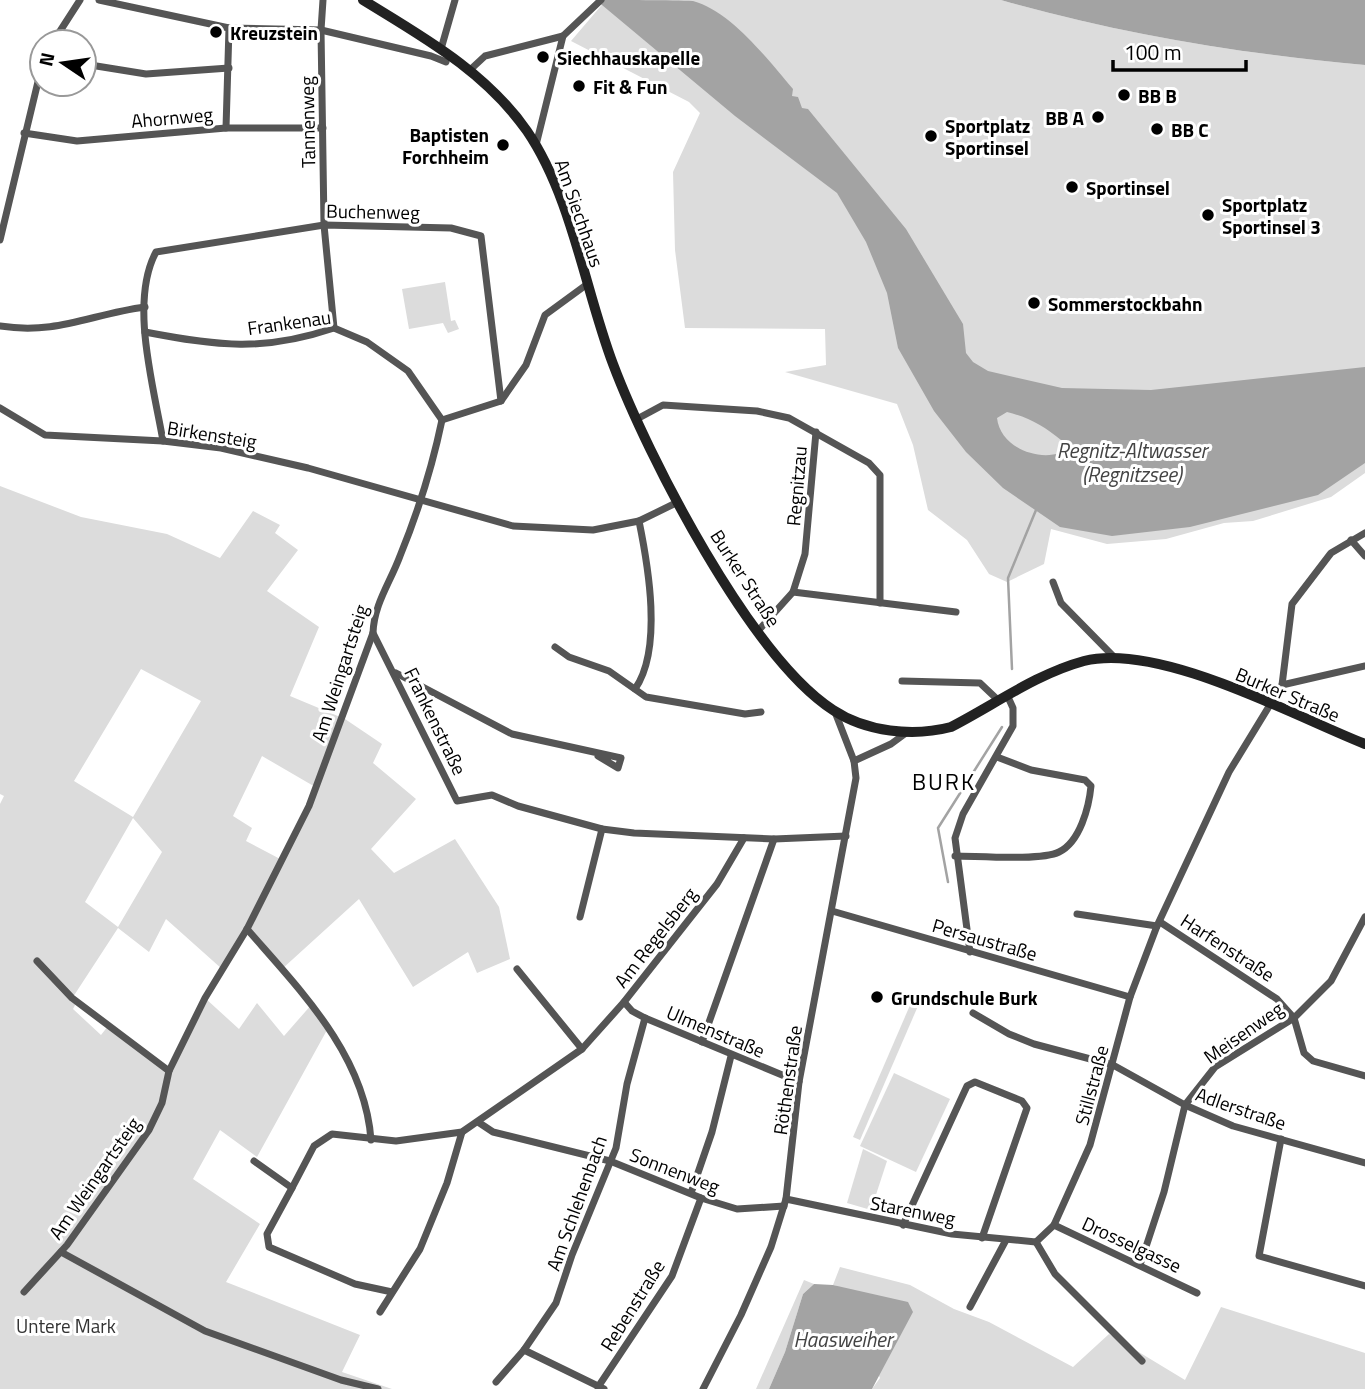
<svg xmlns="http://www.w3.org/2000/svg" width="1365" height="1389" font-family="'Titillium Web',sans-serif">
<rect width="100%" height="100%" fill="#fff"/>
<g fill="#dcdcdc" fill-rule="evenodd">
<path d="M606,0H1001C1120,34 1242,54 1365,65V473L1331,497L1253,521L1224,523L1166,539L1107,544L1051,529L1044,564L1007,582L989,574L967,540L928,510L913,445L897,404L785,372L826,365L825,329L685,328L675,250L673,172L700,113L689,102L571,41Z"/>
<polygon points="445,282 451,321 455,320 459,329 448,333 443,323 409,329 402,289"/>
<path d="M0,486L81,517L167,534L220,558L253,511L280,525L275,533L298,550L267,591L319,627L290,696L345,719L382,744L373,763L416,799L371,849L394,873L455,839L499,907L510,959L477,973L468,952L413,987L359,899L282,969L247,929L222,969L166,919L149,952L118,928L73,997L77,1001L73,1009L101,1035L108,1026L169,1071L205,998L239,1029L257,1003L284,1036L312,1004L327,1030L257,1157L220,1130L193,1179L260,1224L226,1282L360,1335L342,1372L392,1389H0V804L4,796L0,794ZM141,669L201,701L133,817L74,781ZM262,756L317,788L282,860L246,841L252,828L233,816ZM133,818L162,852L118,927L85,902Z"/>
<polygon points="914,996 921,999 860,1140 853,1137"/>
<polygon points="894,1073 950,1099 916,1172 860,1146"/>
<polygon points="863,1149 887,1161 871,1210 847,1203"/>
<polygon points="840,1267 910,1285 954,1309 989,1322 1073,1367 1109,1334 1185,1380 1221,1307 1365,1353 1365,1389 872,1389 880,1378 837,1286 833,1285"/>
<polygon points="804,1280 814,1284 803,1294 785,1352 769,1389 756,1389"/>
</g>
<g fill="#a3a3a3" fill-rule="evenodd">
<path d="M596,0C620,0 672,0 693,1C731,11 768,60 793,89L792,96L798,97L802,108L808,109L906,229L963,324L966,353L973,362L988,371L1062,388L1151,390L1365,367V463L1318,495L1190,527L1112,536L1060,527L1003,488L966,452L934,411L898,348L887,293L866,242L837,193L735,116ZM1007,412C1028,417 1044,426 1061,440L1060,453C1035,461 1000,446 997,418Z"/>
<path d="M1001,0H1365V65C1242,54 1120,34 1001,0Z"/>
<polygon points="814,1284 833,1285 908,1302 913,1312 872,1389 769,1389 785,1352 803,1294"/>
</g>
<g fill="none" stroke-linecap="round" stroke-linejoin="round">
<g stroke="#a3a3a3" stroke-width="2.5">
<polyline points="1012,669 1008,578 1036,510"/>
<polyline points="948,882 938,828 1002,727"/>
</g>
<g stroke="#555" stroke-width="7">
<polyline points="99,0 229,28 321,30 431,56 446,62"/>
<polyline points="323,0 321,30 324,225 334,328"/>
<polyline points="53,42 80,0"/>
<polyline points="441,49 455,0"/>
<polyline points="84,64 146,74 229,68"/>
<polyline points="471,69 485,56 563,36"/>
<polyline points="226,128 229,28"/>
<polyline points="24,133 77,141 226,128 323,128"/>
<polyline points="536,145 563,36 601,0"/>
<polyline points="0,240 42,65"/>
<path d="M0,326C57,335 91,314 145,307"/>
<path d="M145,332C218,346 263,352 334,328L367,342L408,371L442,420L501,401L526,365L545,315L586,285"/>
<polyline points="0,408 45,435 163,441 221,448 308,468 513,526 593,530 639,521 678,502"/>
<polyline points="637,419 663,405 757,411 789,418 869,463 880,475 880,603"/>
<path d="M163,441C154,388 129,302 156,252L324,225L451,228L481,236L501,401"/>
<polyline points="1351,540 1365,556"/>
<polyline points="1053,582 1061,603 1114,657"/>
<polyline points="793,592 956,612"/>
<polyline points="758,631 793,592 805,554 816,432"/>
<polyline points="373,633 457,801 492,795 518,806 602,829 634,833 774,839 846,836"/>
<polyline points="555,647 569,657 609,671 646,697 745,714 761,712"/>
<polyline points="396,673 512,734 621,758 618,768 598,756"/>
<polyline points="902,681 980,683 999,701"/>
<polyline points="1282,685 1365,666"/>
<path d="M635,689C663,649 648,565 639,521"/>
<polyline points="854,761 891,744 906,733"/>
<path d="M955,856C977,856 1041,861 1059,852C1080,842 1089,807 1091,786L1085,780L1031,770L997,757"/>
<polyline points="832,911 1130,997"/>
<polyline points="1077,914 1157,926"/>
<polyline points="580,917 602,829"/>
<polyline points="1160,922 1277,999 1294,1018 1304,1053 1313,1061 1365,1076"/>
<path d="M247,929C300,990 365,1055 371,1140"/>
<polyline points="970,952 955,838 963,814 1013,726 1013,708 1008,697"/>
<polyline points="37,961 72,998 169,1071"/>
<polyline points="517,969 582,1049"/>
<polyline points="624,1002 632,1011 645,1018 799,1082"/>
<polyline points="973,1013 1009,1034 1034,1044 1113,1065 1185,1105 1233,1126 1365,1163"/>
<polyline points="702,1042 774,839"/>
<polyline points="478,1122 493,1132 610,1161 701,1198 737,1209 784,1206"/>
<polyline points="1281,1139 1259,1256 1365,1286"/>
<polyline points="254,1161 292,1188 267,1234 269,1247 355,1284 392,1292"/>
<polyline points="292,1188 314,1146 332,1134 396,1141 462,1132 582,1049 624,1002 717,884 744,838"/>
<polyline points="691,1193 712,1132 731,1056"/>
<polyline points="786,1199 952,1234 1036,1242"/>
<polyline points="903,1225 967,1086 975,1082 1022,1101 1027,1108 982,1238"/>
<polyline points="1054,1225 1197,1293"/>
<polyline points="1036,1242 1054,1225 1090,1145 1130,997 1157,926 1229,772 1282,685 1292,604 1331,553 1365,533"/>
<polyline points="1036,1242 1055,1274 1142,1361"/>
<polyline points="61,1252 205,1331 341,1380 378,1389"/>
<polyline points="1140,1265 1164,1192 1185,1105 1215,1067 1294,1018 1331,981 1365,917"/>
<path d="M24,1292L67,1245L149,1130L162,1103L169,1071L205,998L247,929L309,806L373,633C374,604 390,583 400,556C418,512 432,468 442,420"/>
<polyline points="970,1307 1006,1240"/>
<polyline points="380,1312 420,1249 447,1183 462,1132"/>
<polyline points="524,1350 604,1389"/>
<polyline points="496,1382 524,1350 556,1303 572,1255 616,1148 627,1084 645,1018"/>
<polyline points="598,1387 672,1276 701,1198"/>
<polyline points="703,1389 741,1315 771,1247 786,1199 799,1082 856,778 854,761 835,712"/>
</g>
<path stroke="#222" stroke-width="10" d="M363,0C423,37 485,71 527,131C572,197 585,290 613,364C648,457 751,657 833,710C866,732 913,737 951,727C994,705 1036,674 1084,661C1159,642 1294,716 1365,744"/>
</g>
<g fill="#000" stroke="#fff" stroke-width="2.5">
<circle cx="216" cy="32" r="7"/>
<circle cx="543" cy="57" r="7"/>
<circle cx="579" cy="86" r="7"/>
<circle cx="1124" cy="95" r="7"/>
<circle cx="1098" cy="117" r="7"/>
<circle cx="1157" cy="129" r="7"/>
<circle cx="931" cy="136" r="7"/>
<circle cx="503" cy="145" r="7"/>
<circle cx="1072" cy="187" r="7"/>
<circle cx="1208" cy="215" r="7"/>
<circle cx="1034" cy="303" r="7"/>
<circle cx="877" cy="997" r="7"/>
</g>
<g text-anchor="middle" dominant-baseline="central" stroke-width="6" stroke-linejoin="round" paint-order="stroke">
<g font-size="19" font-weight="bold" fill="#000" stroke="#fff" text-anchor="start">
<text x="230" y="32">Kreuzstein</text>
<text x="557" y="57">Siechhauskapelle</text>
<text x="593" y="86">Fit &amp; Fun</text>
<text x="1138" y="95">BB B</text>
<text x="1084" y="117" text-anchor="end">BB A</text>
<text x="945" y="125">Sportplatz<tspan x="945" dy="22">Sportinsel</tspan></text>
<text x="1171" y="129">BB C</text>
<text x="489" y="134" text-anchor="end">Baptisten<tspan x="489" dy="22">Forchheim</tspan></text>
<text x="1086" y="187">Sportinsel</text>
<text x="1222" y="204">Sportplatz<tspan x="1222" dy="22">Sportinsel 3</tspan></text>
<text x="1048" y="303">Sommerstockbahn</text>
<text x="891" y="997">Grundschule Burk</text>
</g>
<g font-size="19" fill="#000" stroke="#fff">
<text transform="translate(172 117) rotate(-5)">Ahornweg</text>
<text transform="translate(307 122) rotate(-91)">Tannenweg</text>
<text transform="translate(373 211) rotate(1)">Buchenweg</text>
<text transform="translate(580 213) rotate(71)">Am Siechhaus</text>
<text transform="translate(289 322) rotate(-8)">Frankenau</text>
<text transform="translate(212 434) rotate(9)">Birkensteig</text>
<text transform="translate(796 486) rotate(-85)">Regnitzau</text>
<text transform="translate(746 578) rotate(57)">Burker Straße</text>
<text transform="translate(339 673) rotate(-72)">Am Weingartsteig</text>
<text transform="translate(1288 694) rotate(23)">Burker Straße</text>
<text transform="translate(436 721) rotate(64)">Frankenstraße</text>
<text transform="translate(655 937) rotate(-52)">Am Regelsberg</text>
<text transform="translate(985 939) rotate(16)">Persaustraße</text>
<text transform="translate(1228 947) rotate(33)">Harfenstraße</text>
<text transform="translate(716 1031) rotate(23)">Ulmenstraße</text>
<text transform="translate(1243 1032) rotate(-35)">Meisenweg</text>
<text transform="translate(787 1080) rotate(-82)">Röthenstraße</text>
<text transform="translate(1091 1085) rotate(-75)">Stillstraße</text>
<text transform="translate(1241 1108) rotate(19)">Adlerstraße</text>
<text transform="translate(675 1170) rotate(21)">Sonnenweg</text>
<text transform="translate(94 1178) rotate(-55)">Am Weingartsteig</text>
<text transform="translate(576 1203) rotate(-70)">Am Schlehenbach</text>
<text transform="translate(913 1210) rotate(11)">Starenweg</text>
<text transform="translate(1132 1244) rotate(25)">Drosselgasse</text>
<text transform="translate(632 1305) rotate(-58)">Rebenstraße</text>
</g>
<g font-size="19" fill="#333" stroke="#fff">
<text x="66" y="1325">Untere Mark</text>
</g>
<g font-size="21" font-style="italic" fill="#444" stroke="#fff">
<text x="1132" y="450">Regnitz-Altwasser<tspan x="1132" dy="24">(Regnitzsee)</tspan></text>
<text x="843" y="1339">Haasweiher</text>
</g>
<g font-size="23" letter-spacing="2" fill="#000" stroke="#fff">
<text x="944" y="781">BURK</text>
</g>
</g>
<g transform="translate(63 63) rotate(283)"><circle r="33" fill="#ffffff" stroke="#999999" stroke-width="2"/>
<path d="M0-5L12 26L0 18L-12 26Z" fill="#000000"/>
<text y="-10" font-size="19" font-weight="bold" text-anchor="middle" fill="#000000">N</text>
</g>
<path d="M1113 60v10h133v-10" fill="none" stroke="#000000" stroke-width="3.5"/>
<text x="1124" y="60" font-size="21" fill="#000000" stroke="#ffffff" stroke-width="5" paint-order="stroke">100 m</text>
</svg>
